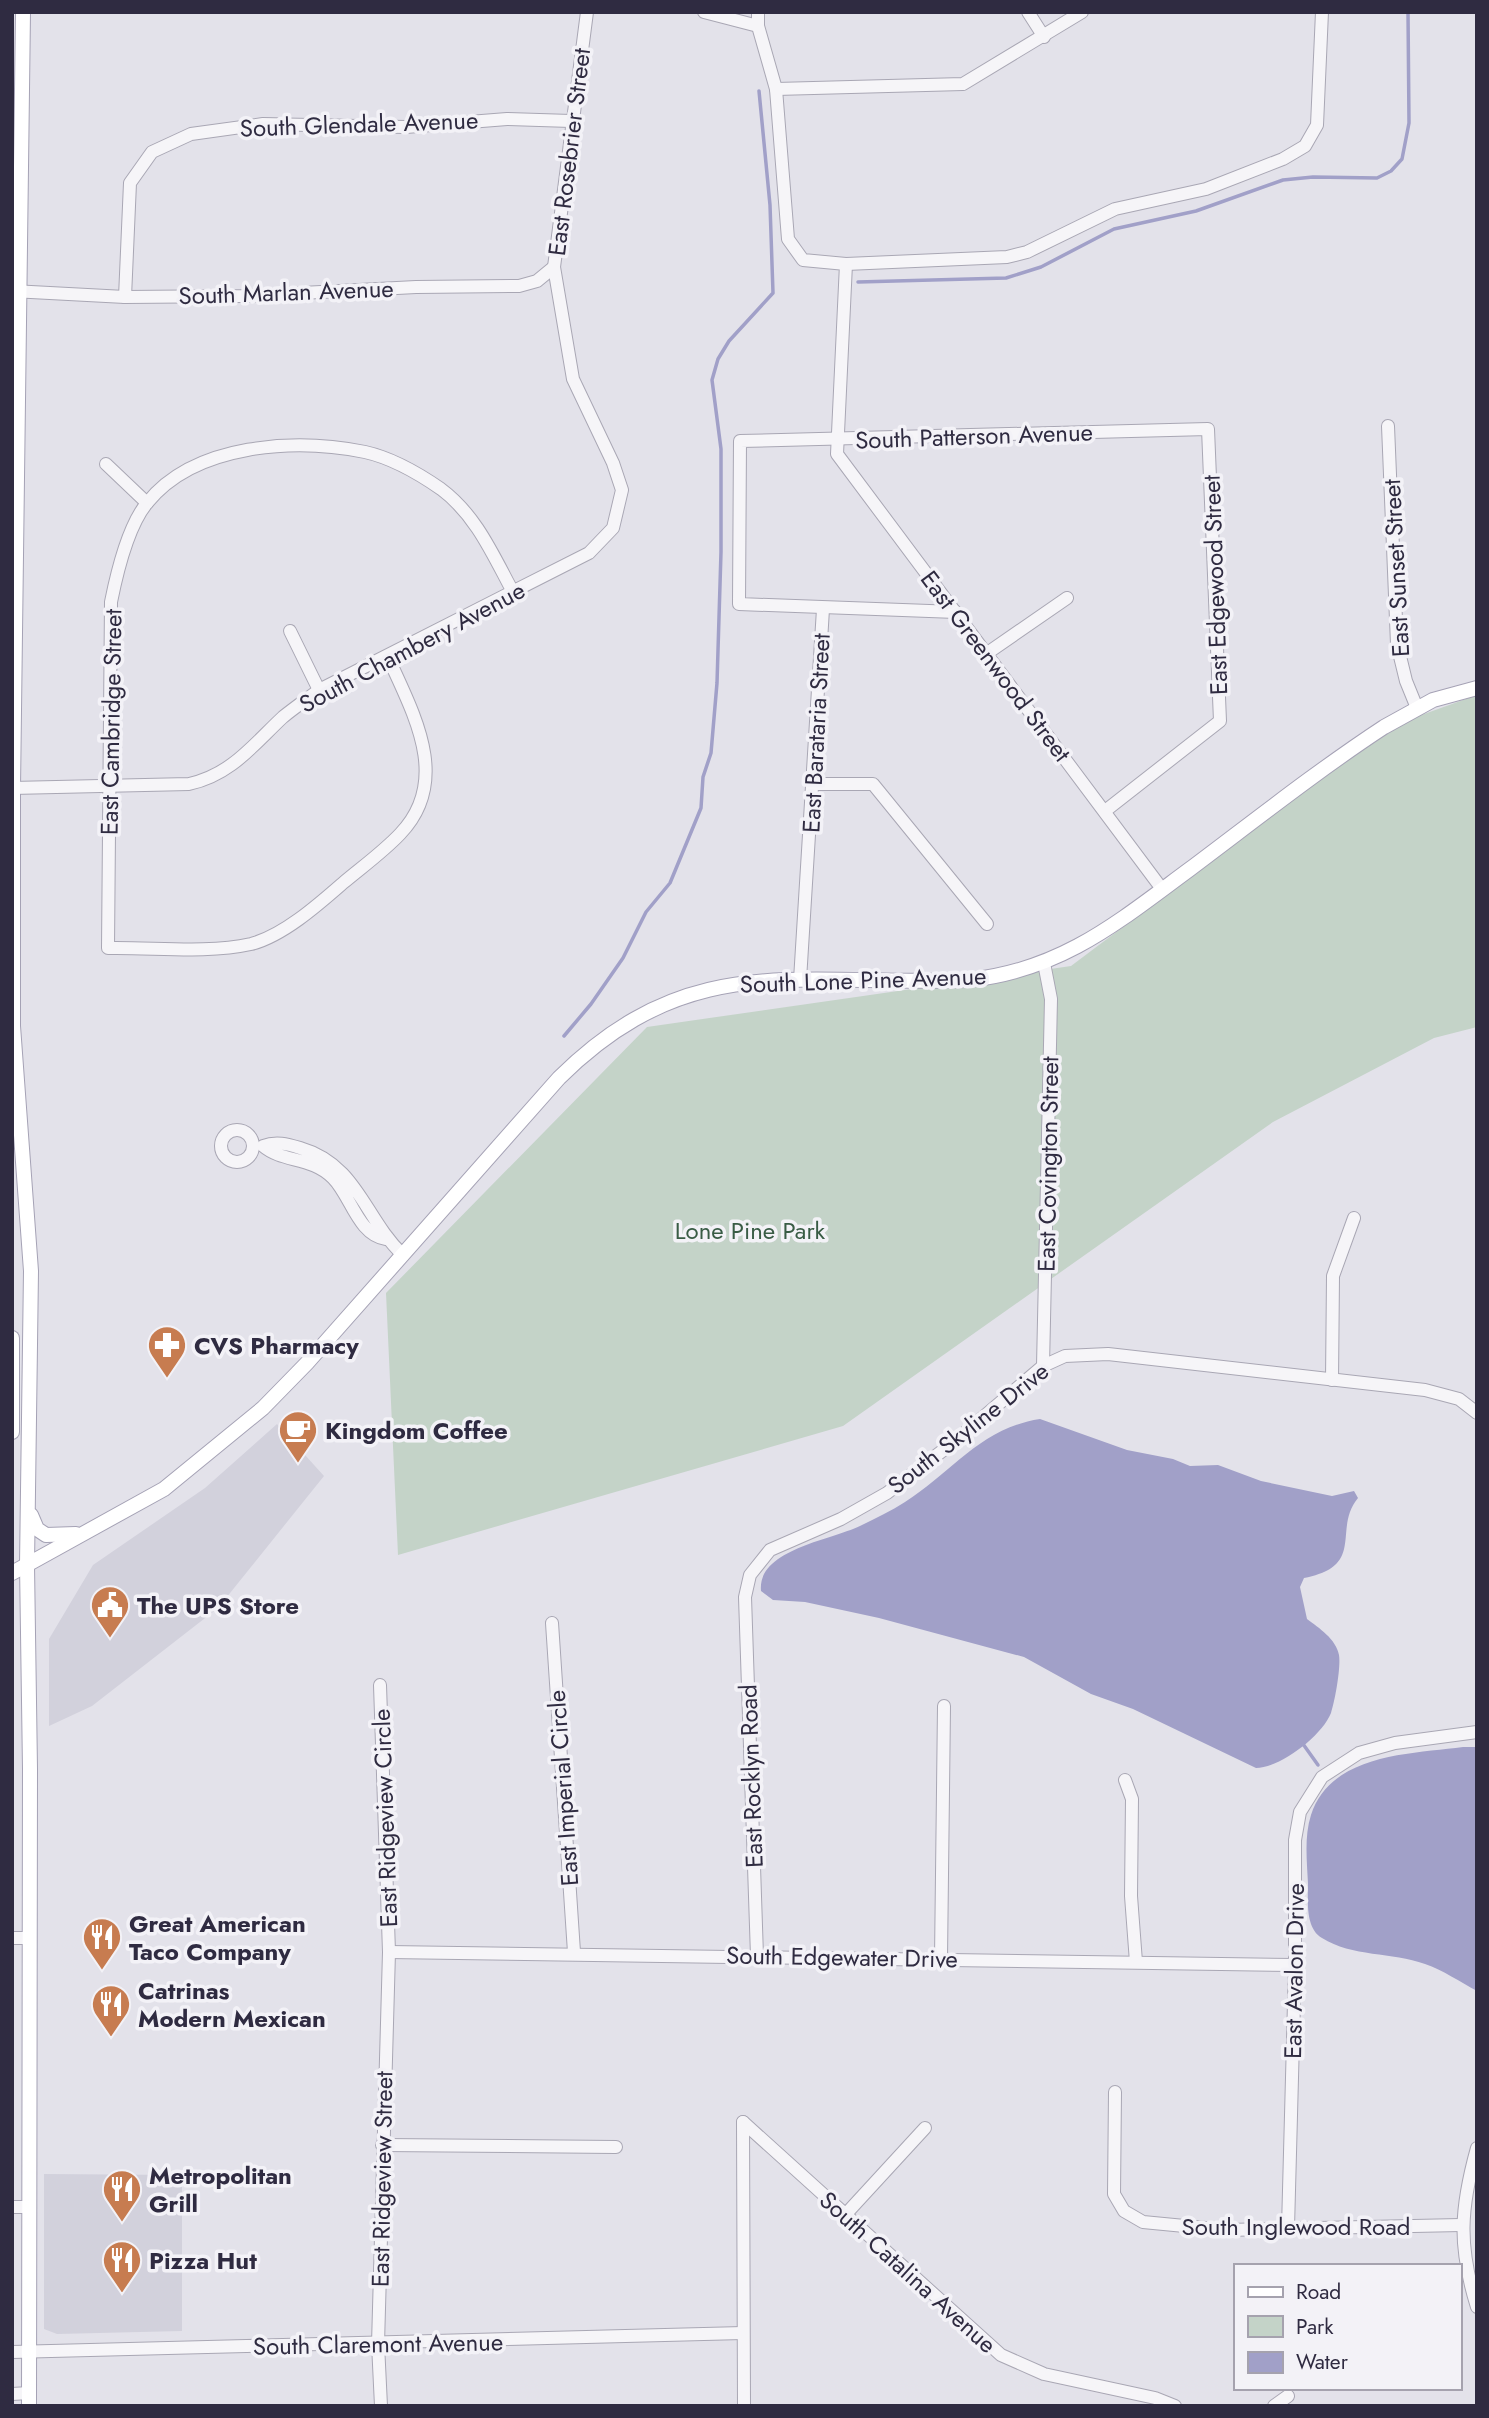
<svg xmlns="http://www.w3.org/2000/svg" width="1489" height="2418" font-family="Jost,sans-serif">
<rect width="100%" height="100%" fill="#e3e2ea"/>
<g fill="#d2d1dc">
<polygon points="277,1424 324,1476 218,1608 92,1706 49,1726 49,1639 93,1565 205,1488"/>
<polygon points="44,2174 182,2175 182,2331 57,2334 44,2329"/>
</g>
<polygon fill="#c4d3c8" points="1477,695 1477,1027 1434,1038 1273,1122 843,1426 398,1555 386,1293 647,1027 1071,966 1365,745 1413,718"/>
<g fill="#a1a0c8">
<path d="M1040,1419L1127,1450L1173,1459L1190,1466L1218,1465L1261,1481L1332,1496L1354,1491L1358,1498C1332,1529 1367,1566 1304,1578L1300,1587L1307,1619C1319,1628 1336,1639 1339,1655C1341,1667 1335,1701 1331,1713C1322,1736 1280,1768 1256,1768L1133,1709L1091,1694L1024,1657L879,1618L805,1602L773,1600L761,1591C757,1549 833,1540 862,1525C876,1518 891,1511 905,1502C952,1472 981,1428 1040,1419Z"/>
<path d="M1463,1747H1477V1991C1460,1982 1443,1970 1425,1964C1392,1952 1352,1957 1322,1938C1305,1928 1308,1900 1308,1884C1307,1861 1304,1837 1311,1815C1331,1753 1412,1754 1463,1747Z"/>
</g>
<g fill="none" stroke-linecap="round" stroke-linejoin="round">
<g stroke="#a1a0c8" stroke-width="3.5">
<polyline points="858,282 1006,278 1041,267 1114,229 1196,211 1283,180 1313,177 1377,178 1391,171 1402,159 1409,123 1408,12"/>
<polyline points="564,1036 591,1004 623,958 646,912 670,883 701,808 703,777 711,753 717,683 721,552 721,449 712,380 718,359 729,341 773,293 770,205 759,91"/>
<polyline points="1303,1744 1318,1765"/>
</g>
<g stroke="#a9a7b4" stroke-width="14">
<g id="minor">
<polyline points="704,12 758,26"/>
<polyline points="758,12 758,26 776,89 788,239 803,260 846,264 837,454 1162,889"/>
<polyline points="1028,12 1044,37"/>
<polyline points="776,89 963,84 1082,12"/>
<polyline points="846,264 1007,257 1027,252 1115,209 1206,189 1283,159 1305,146 1317,125 1322,12"/>
<polyline points="12,291 125,297 245,296 416,287 519,286 537,281 554,267"/>
<polyline points="125,297 130,183 152,152 191,134 263,124 406,127 507,119 571,121"/>
<polyline points="1388,426 1397,644 1406,681 1417,708"/>
<polyline points="106,464 147,503"/>
<polyline points="956,612 739,604 740,441 1208,429 1220,721 1105,811"/>
<polyline points="290,631 319,690"/>
<polyline points="986,654 1067,598"/>
<path d="M388,657C413,713 452,780 400,834C383,852 362,867 343,883C319,904 283,936 251,944C206,954 154,947 108,948L111,602C117,572 128,526 147,503C195,443 296,438 365,452C392,458 418,473 441,489C476,515 493,555 513,592"/>
<polyline points="814,784 873,784 987,924"/>
<path d="M12,788L189,784C231,775 253,745 283,717C294,708 307,699 319,690L589,553L613,528L622,490L613,463L573,379L554,267L587,12"/>
<polyline points="800,980 823,609"/>
<circle cx="237" cy="1146" r="16"/>
<path d="M386,1239C358,1235 351,1196 333,1178C311,1156 283,1163 263,1146C276,1141 287,1144 300,1148C358,1165 364,1218 403,1255"/>
<polyline points="1043,1366 1051,999 1044,963"/>
<polyline points="1332,1380 1333,1276 1354,1218"/>
<polyline points="552,1623 574,1952"/>
<polyline points="380,1685 389,1952 378,2344 381,2406"/>
<polyline points="1125,1780 1132,1799 1131,1896 1136,1962"/>
<polyline points="12,1938 30,1938"/>
<polyline points="389,1952 1295,1965"/>
<polyline points="757,1956 745,1597 750,1575 770,1550 841,1519 887,1493 954,1442 1043,1366 1065,1356 1108,1354 1425,1390 1459,1399 1477,1413"/>
<polyline points="941,1959 944,1706"/>
<polyline points="1115,2092 1114,2194 1124,2211 1143,2222 1226,2230 1461,2225"/>
<polyline points="743,2122 1001,2355 1044,2374 1155,2398 1175,2406"/>
<polyline points="743,2122 744,2406"/>
<polyline points="382,2145 616,2147"/>
<path d="M1477,2148C1460,2209 1458,2246 1477,2307"/>
<polyline points="12,2207 29,2207"/>
<polyline points="845,2215 925,2128"/>
<polyline points="1288,2228 1295,1965 1295,1840 1300,1812 1322,1777 1359,1753 1395,1743 1477,1732"/>
<polyline points="12,2352 743,2333"/>
<polyline points="12,2394 29,2393"/>
<polyline points="1274,2406 1288,2396"/>
</g>
</g>
<g stroke="#a5a2b5" stroke-width="16">
<g id="major">
<polyline points="23,12 13,788 13,1026 31,1271 27,1565 30,1769 29,2406"/>
<polyline points="12,1338 12,1432"/>
<polyline points="31,1515 37,1529 46,1535 76,1534"/>
<path d="M12,1573L164,1489L263,1408L307,1363L559,1078C691,947 803,987 969,980C1062,970 1118,922 1190,869C1254,821 1317,771 1384,727L1433,700L1477,688"/>
</g>
</g>
<use href="#minor" stroke="#f6f5f8" stroke-width="12"/>
<use href="#major" stroke="#fff" stroke-width="14"/>
</g>
<defs>
<g id="pharmacy-pin" transform="scale(2.0125)"><path d="M0 17L-7.5 6A9.5 9.5 0 1 1 7.5 6Z" fill="#c77c50" stroke="#f3f2f7"/><path d="M-2-6h4v4h4v4h-4v4h-4v-4h-4v-4h4Z" fill="#fff"/></g>
<g id="cafe-pin" transform="scale(2.0125)"><path d="M0 17L-7.5 6A9.5 9.5 0 1 1 7.5 6Z" fill="#c77c50" stroke="#f3f2f7"/><path d="M-5.5-4.5H6V0H3Q3 3.5 0 3.5H-2.5Q-5.5 3.5-5.5 0ZM3-3.2v2h1.7v-2ZM-6 4.5H4V6H-6Z" fill="#fff"/></g>
<g id="civic-pin" transform="scale(2.0125)"><path d="M0 17L-7.5 6A9.5 9.5 0 1 1 7.5 6Z" fill="#c77c50" stroke="#f3f2f7"/><path d="M-.6-6.5H3V-4.5H.6V-3L4-1V1h2V6H-6V1h2V-1L-.6-3ZM-1.2 2.5V6h2.4V2.5Z" fill="#fff"/></g>
<g id="restaurant-pin" transform="scale(2.0125)"><path d="M0 17L-7.5 6A9.5 9.5 0 1 1 7.5 6Z" fill="#c77c50" stroke="#f3f2f7"/><path d="M-5-6h1v4h1v-4h1v4h1v-4h1v5L-1.5 .5V6h-2V.5L-5-1ZM5-6V6H3V1.5H1.5Q1.5-4 5-6Z" fill="#fff"/></g>
</defs>
<g fill-rule="evenodd">
<use href="#pharmacy-pin" x="167" y="1345"/>
<use href="#cafe-pin" x="298" y="1430"/>
<use href="#civic-pin" x="110" y="1605"/>
<use href="#restaurant-pin" x="102" y="1937"/>
<use href="#restaurant-pin" x="111" y="2004"/>
<use href="#restaurant-pin" x="122" y="2189"/>
<use href="#restaurant-pin" x="122" y="2260"/>
</g>
<g text-anchor="middle" dominant-baseline="central" stroke-width="7" stroke-linejoin="round" paint-order="stroke">
<g font-size="24" fill="#2f2b41" stroke="#f3f2f7">
<text transform="translate(359 124) rotate(-2)">South Glendale Avenue</text>
<text transform="translate(569 152) rotate(-83)">East Rosebrier Street</text>
<text transform="translate(286 292) rotate(-2)">South Marlan Avenue</text>
<text transform="translate(974 436) rotate(-2)">South Patterson Avenue</text>
<text transform="translate(1396 568) rotate(-93)">East Sunset Street</text>
<text transform="translate(1215 585) rotate(-92)">East Edgewood Street</text>
<text transform="translate(412 647) rotate(-28)">South Chambery Avenue</text>
<text transform="translate(996 666) rotate(53)">East Greenwood Street</text>
<text transform="translate(111 722) rotate(-89)">East Cambridge Street</text>
<text transform="translate(816 733) rotate(-87)">East Barataria Street</text>
<text transform="translate(863 980) rotate(-2)">South Lone Pine Avenue</text>
<text transform="translate(1048 1164) rotate(-89)">East Covington Street</text>
<text transform="translate(968 1428) rotate(-38)">South Skyline Drive</text>
<text transform="translate(751 1776) rotate(-92)">East Rocklyn Road</text>
<text transform="translate(563 1788) rotate(-94)">East Imperial Circle</text>
<text transform="translate(385 1818) rotate(-92)">East Ridgeview Circle</text>
<text transform="translate(842 1957) rotate(1)">South Edgewater Drive</text>
<text transform="translate(1294 1971) rotate(-89)">East Avalon Drive</text>
<text transform="translate(382 2179) rotate(-89)">East Ridgeview Street</text>
<text x="1296" y="2226">South Inglewood Road</text>
<text transform="translate(908 2272) rotate(42)">South Catalina Avenue</text>
<text transform="translate(378 2344) rotate(-1)">South Claremont Avenue</text>
</g>
<g font-size="24" fill="#395c45" stroke="#f3f2f7">
<text x="750" y="1230">Lone Pine Park</text>
</g>
<g font-size="24" font-weight="bold" fill="#2f2b41" stroke="#f3f2f7" text-anchor="start">
<text x="194" y="1345">CVS Pharmacy</text>
<text x="325" y="1430">Kingdom Coffee</text>
<text x="137" y="1605">The UPS Store</text>
<text x="129" y="1923">Great American<tspan x="129" dy="28">Taco Company</tspan></text>
<text x="138" y="1990">Catrinas<tspan x="138" dy="28">Modern Mexican</tspan></text>
<text x="149" y="2175">Metropolitan<tspan x="149" dy="28">Grill</tspan></text>
<text x="149" y="2260">Pizza Hut</text>
</g>
</g>
<rect width="1489" height="2418" fill="none" stroke="#2f2b41" stroke-width="28"/>
<rect x="1234" y="2264" width="228" height="126" fill="#f3f2f7" stroke="#a5a2ae" stroke-width="2"/>
<rect x="1248" y="2287" width="35" height="10" fill="#ffffff" stroke="#a5a2ae" stroke-width="2"/>
<text x="1296" y="2299" font-size="21" fill="#2f2b41">Road</text>
<rect x="1248" y="2316" width="35" height="21" fill="#c4d3c8" stroke="#a5a2ae" stroke-width="2"/>
<text x="1296" y="2334" font-size="21" fill="#2f2b41">Park</text>
<rect x="1248" y="2352" width="35" height="21" fill="#a1a0c8" stroke="#a5a2ae" stroke-width="2"/>
<text x="1296" y="2369" font-size="21" fill="#2f2b41">Water</text>
</svg>
